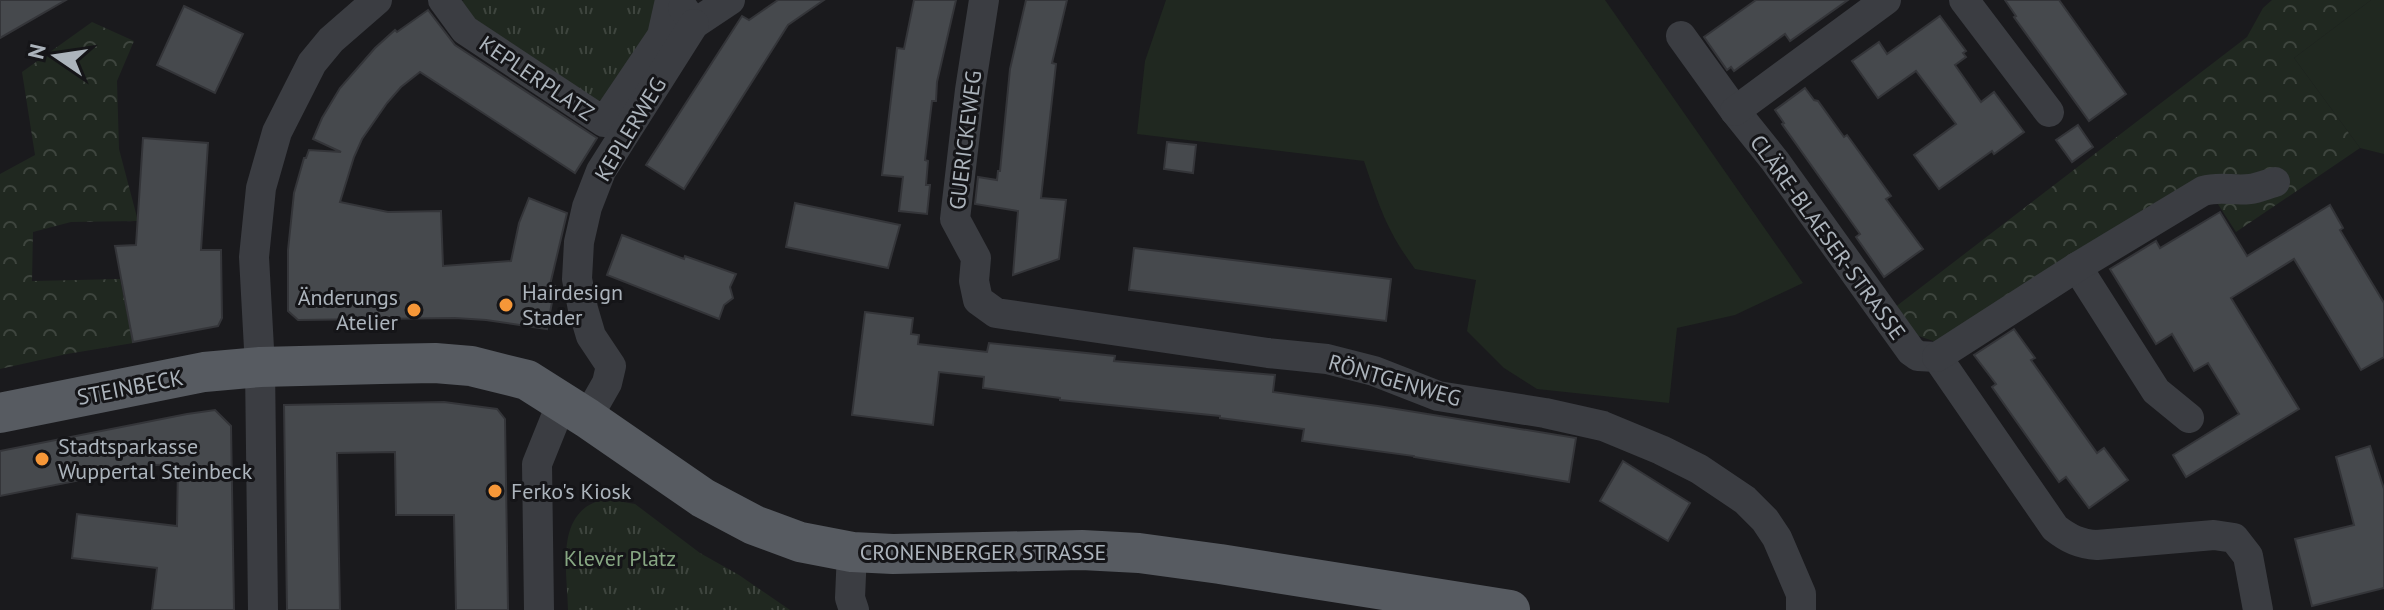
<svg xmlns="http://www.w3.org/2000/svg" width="2384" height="610" font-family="'PT Sans',sans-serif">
<defs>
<pattern id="forest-crowns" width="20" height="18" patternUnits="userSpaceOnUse" patternTransform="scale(2)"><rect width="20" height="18" fill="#202820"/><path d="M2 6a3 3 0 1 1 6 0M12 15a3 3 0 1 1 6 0" fill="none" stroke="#3e453e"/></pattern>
<pattern id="park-tufts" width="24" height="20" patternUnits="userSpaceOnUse" patternTransform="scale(2)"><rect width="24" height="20" fill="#202820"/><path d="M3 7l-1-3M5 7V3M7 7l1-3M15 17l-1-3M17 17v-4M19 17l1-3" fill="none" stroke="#3e453e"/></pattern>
</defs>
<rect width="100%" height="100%" fill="#1a1a1d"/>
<g fill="url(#forest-crowns)">
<polygon points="2272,0 2371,0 2294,58 2360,148 2236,232 2214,198 1959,350 1913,334 1894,308 2247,37 2263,8"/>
<polygon points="92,22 134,41 117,81 119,149 138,221 71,222 33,232 32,281 120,279 133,343 67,354 0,369 0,174 35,155 22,72"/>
</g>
<g fill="url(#park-tufts)">
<polygon points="464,0 656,0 655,31 609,98 598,101 479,27 460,2"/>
<path d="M606,499L635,504L700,553L739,575L790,610H568C567,569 554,509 606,499Z"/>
</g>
<g fill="#202820">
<path d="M1166,0H1605L1803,283L1735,315L1677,328L1669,403L1537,389L1504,368L1467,331L1476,280L1415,269C1386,230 1379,205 1364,161L1137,134L1145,61Z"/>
<polygon points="2371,0 2384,0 2384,154 2360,148 2294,58"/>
</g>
<g fill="#46494d" stroke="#343539" stroke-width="2">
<polygon points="0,0 66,0 0,38"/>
<polygon points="778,0 824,0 788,25 684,189 646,165 742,16 749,20"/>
<polygon points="914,0 956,0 937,82 936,101 932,101 925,160 928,161 926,185 930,185 927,214 899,211 903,177 882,175 897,48 904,49"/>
<polygon points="1026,0 1067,0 1052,63 1056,64 1041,198 1066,200 1059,259 1013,275 1018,211 975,204 978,177 997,180 998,171 1000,171 1010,69"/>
<polygon points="1756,0 1848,0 1790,41 1785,34 1734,71 1731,67 1727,70 1704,37"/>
<polygon points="2005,0 2059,0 2126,94 2089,121 2014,17 2016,16"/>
<polygon points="184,6 243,34 215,93 157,65"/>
<polygon points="428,10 455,45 597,138 575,173 420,72 401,87 387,103 362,139 354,157 340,202 388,212 441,211 443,266 511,261 519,223 529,198 567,213 550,285 555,286 547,329 486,320 455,318 298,320 288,311 288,250 294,193 304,158 306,158 309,150 341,152 313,139 322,118 340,88 375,48 395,30 397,32"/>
<polygon points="1940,16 1966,51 1963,53 1966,57 1955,65 1981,102 1994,92 2024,132 1994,154 1992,151 1939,189 1914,155 1956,124 1916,71 1878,98 1852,61 1879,42 1887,54"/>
<polygon points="1805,88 1814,100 1818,101 1844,137 1847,135 1891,196 1886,199 1923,249 1884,277 1856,237 1860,234 1782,124 1784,123 1775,110"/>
<polygon points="2078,125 2093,147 2072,162 2056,140"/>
<polygon points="143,138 208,143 201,250 221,250 222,318 218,326 133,342 115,246 136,245"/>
<polygon points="1167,142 1196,145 1193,173 1164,169"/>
<polygon points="795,203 900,225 888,268 786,247"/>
<polygon points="2330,205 2343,228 2340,230 2384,303 2384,357 2361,370 2294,259 2231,298 2299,409 2186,477 2173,455 2239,414 2208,363 2194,371 2172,334 2156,344 2110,269 2156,241 2160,248 2220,212 2247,256"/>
<polygon points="622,235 684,259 685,256 736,274 730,287 733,298 724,305 719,319 607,275"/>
<polygon points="1134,248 1391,279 1386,321 1129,290"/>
<polygon points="865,312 913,318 911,334 919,335 918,344 987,352 989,343 1028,347 1115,356 1114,361 1275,375 1273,392 1378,406 1576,438 1569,482 1414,457 1414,456 1302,441 1304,429 1220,418 1220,416 1060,400 1060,398 983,388 984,377 939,372 933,425 852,415"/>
<polygon points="2014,329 2035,358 2031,360 2097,453 2104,448 2128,480 2089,508 2066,477 2059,482 1992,387 1996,384 1974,355"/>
<polygon points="444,402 497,409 505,419 508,610 456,610 454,515 396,515 395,452 337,453 340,610 287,610 284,405"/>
<polygon points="215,410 231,426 234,610 152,610 157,568 72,558 77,514 177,526 178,464 156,465 0,496 0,451 187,414"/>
<polygon points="2370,446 2384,489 2384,588 2312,606 2295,539 2354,525 2336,457"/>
<polygon points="1623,461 1690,503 1668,541 1600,501"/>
</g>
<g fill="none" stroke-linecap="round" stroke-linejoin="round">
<g stroke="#3b3d42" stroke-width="30">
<polyline points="443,0 465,30 604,122 662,36 670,0"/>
<polyline points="984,0 970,90 955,219 976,258 974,281 978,300 996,313 1268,353 1327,359 1374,371 1438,396 1545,413 1603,426 1661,450 1699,469 1745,500 1765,520 1777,538 1801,594 1801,610"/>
<polyline points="1964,0 2049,112"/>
<polyline points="683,8 694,24 730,0"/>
<polyline points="1681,36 1735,111 1775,161 1911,351 1918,356 1937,357"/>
<polyline points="1735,111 1886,0"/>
<polyline points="2077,267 2156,391 2189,418"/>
<path d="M1937,357L2055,528C2069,539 2080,544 2097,545L2214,535L2234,538L2248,556L2258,610"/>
<path d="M1937,357L2077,267L2203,191C2221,186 2232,191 2250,189C2258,188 2267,184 2275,182"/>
<polyline points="587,418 607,383 611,366 591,336 583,309 577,279 579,242 587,207 601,171 694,24"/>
<polyline points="852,552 850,598 854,610"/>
<polyline points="263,610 260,367 254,257 261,188 277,132 312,63 331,40 377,0"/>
<polyline points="539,610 537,464 562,402"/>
</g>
<polyline stroke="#575b61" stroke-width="40" points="0,413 204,372 260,367 381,364 435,363 471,366 527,380 587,418 703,498 754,525 800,542 852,552 893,554 1082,550 1139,553 1220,564 1510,610"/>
</g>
<g fill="#f69738" stroke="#151518" stroke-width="3">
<circle cx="506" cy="305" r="8"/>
<circle cx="414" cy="310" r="8"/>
<circle cx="42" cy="459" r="8"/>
<circle cx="495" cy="491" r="8"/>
</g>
<g text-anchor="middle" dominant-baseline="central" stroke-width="6" stroke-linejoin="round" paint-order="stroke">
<g font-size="22" fill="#acb4bc" stroke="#151518">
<text transform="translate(537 78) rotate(34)">KEPLERPLATZ</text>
<text transform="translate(630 129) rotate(-59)">KEPLERWEG</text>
<text transform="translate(965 140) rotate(-83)">GUERICKEWEG</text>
<text transform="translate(1828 237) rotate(54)">CLÄRE-BLAESER-STRASSE</text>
<text transform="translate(1395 380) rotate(16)">RÖNTGENWEG</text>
<text transform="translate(130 387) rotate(-11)">STEINBECK</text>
<text x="983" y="552">CRONENBERGER STRASSE</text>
</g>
<g font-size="22" fill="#acb4bc" stroke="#151518" text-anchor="start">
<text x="522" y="292">Hairdesign<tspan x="522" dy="25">Stader</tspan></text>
<text x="398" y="297" text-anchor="end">Änderungs<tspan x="398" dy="25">Atelier</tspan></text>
<text x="58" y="446">Stadtsparkasse<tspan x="58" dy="25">Wuppertal Steinbeck</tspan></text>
<text x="511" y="491">Ferko's Kiosk</text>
</g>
<g font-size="22" fill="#87a783" stroke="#151518">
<text x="620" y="558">Klever Platz</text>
</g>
</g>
<g transform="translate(56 56) rotate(283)" stroke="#151518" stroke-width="6" paint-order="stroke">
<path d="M0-6L14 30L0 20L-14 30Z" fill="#acb4bc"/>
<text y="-12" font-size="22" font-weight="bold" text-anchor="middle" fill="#acb4bc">N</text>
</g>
</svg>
